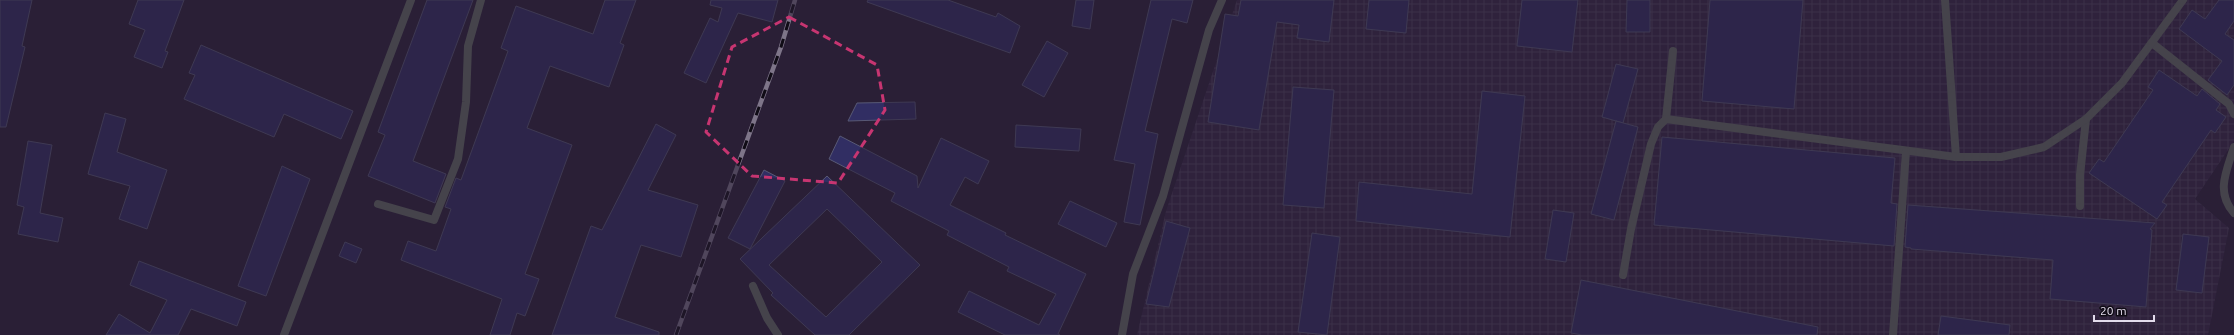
<svg xmlns="http://www.w3.org/2000/svg" width="2234" height="335" font-family="Ubuntu,sans-serif">
<defs>
<pattern id="industrial-grid" width="8" height="8" patternUnits="userSpaceOnUse"><rect width="8" height="8" fill="#352743"/><path d="M0 4h8M4 0v8" fill="none" stroke="#52465e"/></pattern>
</defs>
<rect width="100%" height="100%" fill="#2a1f36"/>
<polygon fill="url(#industrial-grid)" points="1237,0 2234,0 2234,141 2195,199 2229,228 2208,335 1137,335 1166,211"/>
<g fill="#312e63" stroke="#585975" fill-rule="evenodd">
<polygon points="0,0 32,0 22,46 25,47 6,127 0,127"/>
<polygon points="138,0 184,0 165,51 168,52 162,68 134,57 145,30 129,24"/>
<polygon points="427,0 473,0 413,161 446,174 435,203 368,176 385,135 378,132"/>
<polygon points="605,0 636,0 620,43 624,45 609,87 550,66 527,128 572,145 525,274 539,279 525,316 517,313 510,335 490,335 502,299 401,260 408,241 436,251 451,209 445,207 456,178 461,180 508,51 501,48 516,6 593,34"/>
<polygon points="711,0 778,0 772,22 738,13 706,83 684,73 710,18 718,22 722,8 710,5"/>
<polygon points="868,0 948,0 996,17 998,13 1020,26 1010,53 867,2"/>
<polygon points="1076,0 1094,0 1090,29 1072,26"/>
<polygon points="1151,0 1193,0 1187,23 1172,19 1145,131 1158,134 1140,225 1124,222 1135,164 1114,160"/>
<polygon points="1241,0 1334,0 1329,42 1297,38 1299,25 1277,22 1259,130 1208,122 1225,14 1238,16"/>
<polygon points="1369,0 1409,0 1406,33 1366,29"/>
<polygon points="1522,0 1578,0 1572,52 1517,46"/>
<polygon points="1627,0 1650,0 1650,32 1626,32"/>
<polygon points="1710,0 1803,0 1794,109 1702,101"/>
<polygon points="2219,0 2234,0 2234,21 2225,34 2234,40 2234,85 2227,95 2208,80 2222,61 2179,29 2192,10 2205,19"/>
<polygon points="1047,41 1068,53 1044,97 1022,85"/>
<polygon points="201,45 353,111 341,139 284,114 274,137 184,99 195,75 189,73"/>
<polygon points="1616,64 1638,69 1623,123 1602,117"/>
<polygon points="2159,70 2197,96 2202,89 2220,104 2216,110 2226,117 2215,133 2211,130 2162,202 2167,205 2157,219 2089,173 2099,159 2104,162 2153,90 2148,87"/>
<polygon points="1293,87 1334,90 1324,208 1283,205"/>
<polygon points="1482,91 1525,96 1510,237 1356,221 1359,182 1472,194"/>
<polygon points="915,102 916,119 848,121 857,103"/>
<polygon points="105,113 126,119 117,152 167,170 147,229 119,219 130,186 88,174"/>
<polygon points="1616,121 1638,127 1614,220 1591,214"/>
<polygon points="656,124 676,135 648,190 698,205 681,257 641,245 615,317 659,332 659,335 552,335 591,226 602,230"/>
<polygon points="1016,125 1081,129 1079,151 1015,147"/>
<polygon points="840,136 917,176 918,188 941,138 989,161 978,184 965,177 950,205 1006,233 1005,235 1086,274 1058,334 1060,335 1005,335 958,312 969,291 1039,325 1056,294 1007,271 1009,267 947,235 949,231 891,201 895,193 829,159"/>
<polygon points="1662,137 1895,158 1891,203 1897,204 1894,246 1654,225"/>
<polygon points="28,141 52,145 40,213 63,218 58,242 18,234 24,207 17,205"/>
<polygon points="282,166 310,179 266,296 238,286"/>
<polygon points="764,170 785,181 750,249 728,238"/>
<path d="M827,176L920,265L849,335H815L771,295L773,293L740,259ZM827,209L882,262L826,317L769,265Z"/>
<polygon points="1070,201 1117,223 1106,247 1058,224"/>
<polygon points="1908,205 2155,223 2150,229 2152,230 2146,307 2050,299 2053,260 1911,249 1911,248 1905,247"/>
<polygon points="1553,210 1574,213 1566,262 1545,259"/>
<polygon points="1166,221 1190,228 1169,307 1146,304"/>
<polygon points="1312,233 1340,237 1327,335 1298,332"/>
<polygon points="2183,234 2209,237 2202,293 2176,290"/>
<polygon points="345,242 362,249 356,263 339,256"/>
<polygon points="139,261 246,302 237,326 191,309 178,335 106,335 119,314 150,333 167,300 130,285"/>
<polygon points="1581,280 1818,327 1817,335 1582,335 1571,333"/>
<polygon points="1941,316 2010,325 2009,335 1938,335"/>
</g>
<g fill="none" stroke-linecap="round" stroke-linejoin="round">
<g stroke="#666f64" stroke-width="8">
<polyline points="1945,0 1956,157"/>
<polyline points="2152,43 2229,104 2234,114"/>
<polyline points="1666,119 1673,51"/>
<path d="M2234,147C2227,170 2215,192 2234,213"/>
<polyline points="378,204 434,220 458,159 466,102 468,46 481,0"/>
<polyline points="2080,206 2080,175 2086,119"/>
<polyline points="1623,275 1631,229 1651,144 1658,127 1666,119 1956,157 2001,157 2044,147 2086,119 2122,83 2183,0"/>
<polyline points="753,286 767,318 778,335"/>
<polyline points="284,335 411,0"/>
<polyline points="1122,335 1133,274 1163,196 1209,30 1222,0"/>
<polyline points="1893,335 1906,151"/>
</g>
<g stroke="#7e7589" stroke-width="4.5">
<polyline id="rail" points="676,335 781,47 795,0"/>
</g>
<use href="#rail" stroke="#100c16" stroke-width="3" stroke-dasharray="9" stroke-linecap="butt"/>
</g>
<path d="M0 0H2234V335H0ZM789,17L877,65L885,110L838,183L752,176L706,132L732,47Z" fill="#2a1f36" fill-opacity=".55" fill-rule="evenodd"/>
<path fill="none" stroke="#c73571" stroke-width="3" stroke-dasharray="8 5" stroke-linejoin="round" d="M789,17L877,65L885,110L838,183L752,176L706,132L732,47Z"/>
<path d="M2094 315v6h60v-6" fill="none" stroke="#e3dcec" stroke-width="2"/>
<text x="2100" y="315" font-size="12" fill="#e3dcec" stroke="#100c16" stroke-width="3" paint-order="stroke">20 m</text>
</svg>
